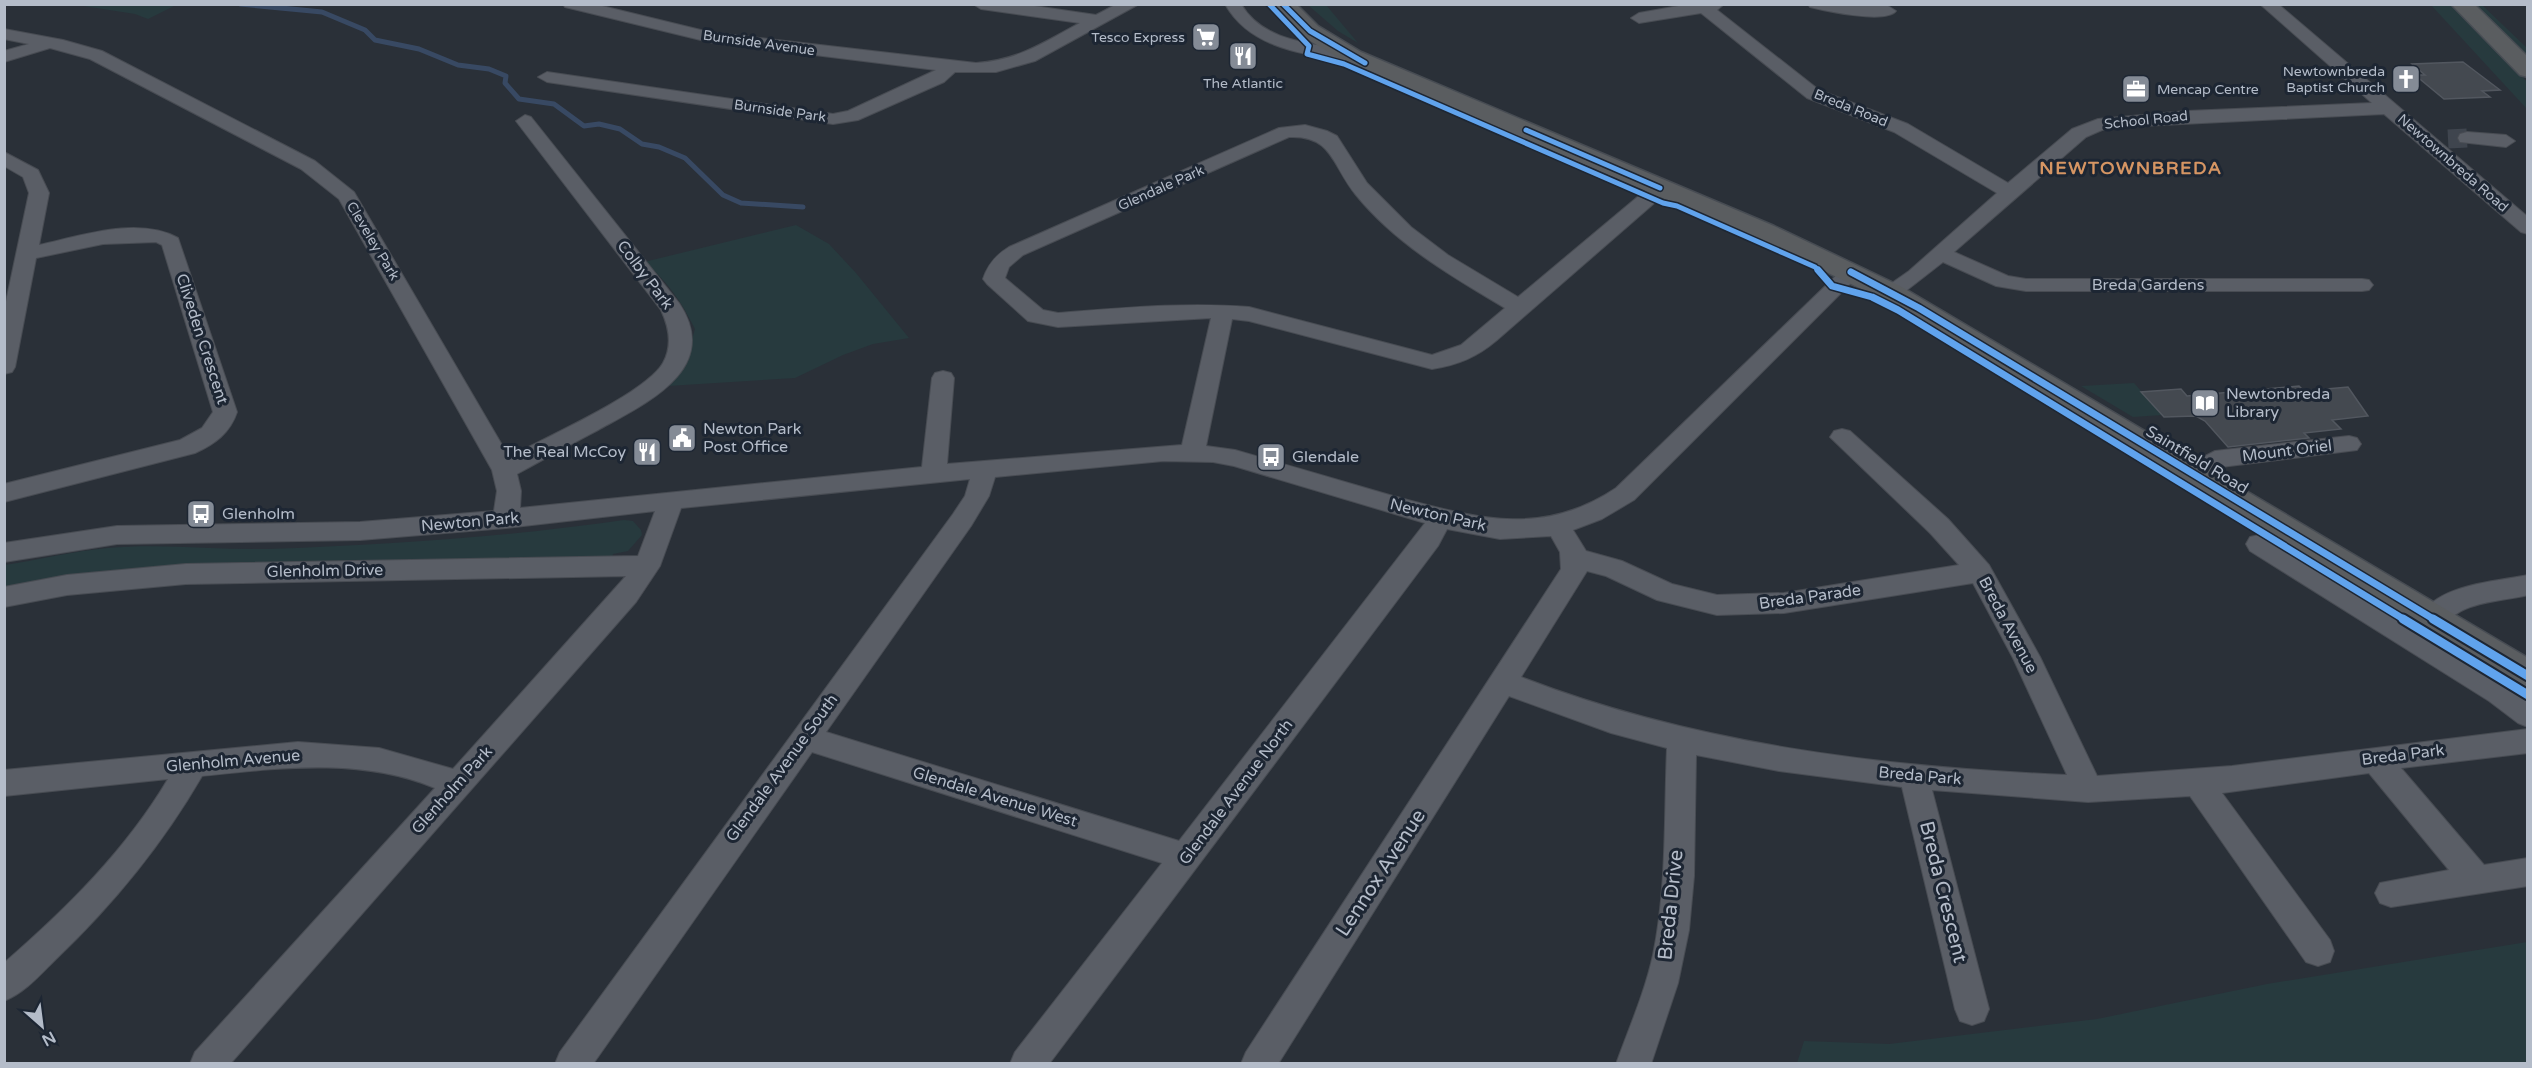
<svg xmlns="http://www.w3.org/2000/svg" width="2532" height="1068" font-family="'Varela Round',sans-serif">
<rect width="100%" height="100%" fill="#2a3038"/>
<g fill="#273a3e">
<polygon points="77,5 176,5 148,19 135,14"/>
<polygon points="1308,5 1326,5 1358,43 1338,31"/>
<polygon points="2431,5 2450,5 2521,75 2527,82 2527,109"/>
<polygon points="2471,5 2482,5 2527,48 2527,59"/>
<path d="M796,225L829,244L856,273L909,338L873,344L843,355L795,378L668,386L686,360L695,329C682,303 667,280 644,262Z"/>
<polygon points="2134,383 2162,415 2133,417 2081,386"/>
<path d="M624,520L633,521L641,530L642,535L628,551L613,554L612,559L5,590V565C38,560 73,551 108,548C161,543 214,550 267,549C386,545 506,537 624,520Z"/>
<polygon points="2527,942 2527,1063 1797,1063 1804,1041 1889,1044 2097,1019 2267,984"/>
</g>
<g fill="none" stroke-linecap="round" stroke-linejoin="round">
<polyline stroke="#384963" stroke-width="5" points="240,4 322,12 365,30 375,40 419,49 458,65 489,69 506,76 505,83 519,99 554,104 584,126 599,124 620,129 642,144 659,147 685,158 723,195 741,203 803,207"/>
</g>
<g fill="#444950" stroke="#52575f" stroke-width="1.5">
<polygon points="2463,62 2500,90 2482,91 2490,97 2444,99 2415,75 2425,75 2412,64"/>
<polygon points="2299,386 2304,391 2348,387 2368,416 2332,420 2341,429 2304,433 2309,438 2228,447 2205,421 2196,416 2164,417 2141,392 2181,389 2187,396"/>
</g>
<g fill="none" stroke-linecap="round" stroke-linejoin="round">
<polyline stroke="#3f454e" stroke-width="19" stroke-dasharray="19 9" stroke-linecap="butt" points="2448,139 2467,138"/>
<g stroke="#484c53" stroke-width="2">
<g id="minor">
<path d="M563,4H594L709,32L976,63C1019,60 1044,42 1080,23L981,9L973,4H1021L1096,15L1117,4H1139L1035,61L996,72H955L944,82L858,120L833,124L547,82L538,77L547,72L833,114L848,111L936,70L709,42L565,7Z"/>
<path d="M1225,4H1241C1265,45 1319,43 1359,53L1362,57L1353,62C1306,54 1251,50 1225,4Z"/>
<polygon points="1690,4 1724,4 1717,10 1819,90 1908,124 2008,183 2072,129 2098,119 2187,111 2372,103 2260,4 2278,4 2528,217 2528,234 2521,232 2384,114 2122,127 2102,130 2086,137 1954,252 2008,276 2026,279 2362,279 2369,280 2373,285 2369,290 2362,291 2026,291 1996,286 1943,262 1898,297 1882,297 1879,292 1909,271 1997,193 1894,132 1807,98 1701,13 1639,23 1631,18 1639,13"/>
<path d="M1808,4L1888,6L1896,11C1886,24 1826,11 1810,7Z"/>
<path d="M4,29L63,40L102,51L315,161L354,192L509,457C544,438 645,394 663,363C673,345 669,327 661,310L516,121L525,115L531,117L679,303C723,369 645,404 598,430C571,444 544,459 517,474L521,491L520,508L922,467L932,378L935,373L943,371L951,373L954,378L947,464L1182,445L1211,318L1058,327L1028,321L987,284L983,279C988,264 996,255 1009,247L1279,128L1305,125L1327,131L1337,136L1367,183L1411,227L1448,255L1518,297L1653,184H1667L1670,188L1667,192L1497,340C1477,357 1458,365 1432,369L1249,321L1232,319L1206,446L1235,450C1288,465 1340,481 1393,496C1474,517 1540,539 1616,488L1844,268H1858L1861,272L1858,276L1634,500L1602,519L1573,530L1586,551L1622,561L1672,584L1717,595L1784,593L1959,565L1930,533L1830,437L1834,431L1842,429L1850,431L1948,519L1989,565L2040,657L2097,776L2232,766L2528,729V753L2401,768L2484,865L2528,858V886L2391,907L2380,903L2375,893L2380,883L2449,870L2369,773L2222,793L2330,940L2334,951L2330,962L2318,966L2306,962L2190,796L2088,802L1932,790L1989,1009L1984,1021L1972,1025L1960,1021L1955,1009L1902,787L1779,771L1696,755L1694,876L1689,930L1678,983L1651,1064H1616C1629,1028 1645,992 1653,955C1667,887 1664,817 1667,748L1611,733L1509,696L1278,1064H1241L1246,1052L1561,569L1560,552L1551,536L1500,539L1447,529L1438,546L1049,1064H1010L1015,1052L1162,863L812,752L593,1064H555L560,1052L953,514L965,496L970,479L681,508L660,566L636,602L230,1064H190L195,1052L435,788C361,757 279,768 202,776C162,845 112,906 54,961C39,976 24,993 4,1001V963C66,909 126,850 168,779L4,796V770L298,742L379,748L453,769L626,576L186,584L67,595L4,607V587L67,575L186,564L638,556L655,511L506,528L360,540L117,544L4,562V543L117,526L360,522L494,511L497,491L492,470L339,199L301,169L90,59L50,48L4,62V51L29,44L4,39ZM1289,137C1333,135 1332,166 1356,195C1396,244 1451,276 1505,308L1461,345L1432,355L1249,307C1184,302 1124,308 1058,313L1043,310L1005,278L1009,267L1023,255ZM1163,461L1213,462L1234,466L1425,523L1179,841L826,732L971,526L989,496L995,477ZM1587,571L1606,576L1657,600L1717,615L1784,613L1973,583L2013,658L2067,775C1882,767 1694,744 1521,677Z"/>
<polygon points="2467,132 2506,135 2515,141 2506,147 2460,142 2458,138 2460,134"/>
<path d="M4,152L38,170L49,193L39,245C81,236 138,216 178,238L237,412C230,433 215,444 195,453L4,502V484L180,440L202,428L213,412L162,245L156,242L103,244L36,258L15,367L12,372L4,374V311L29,193L23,177L4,166Z"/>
<polygon points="2349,436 2357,438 2361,444 2357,450 2221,467 2193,482 2184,479 2181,473 2184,467 2215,451"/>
<polygon points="2259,535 2268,537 2509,685 2528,699 2528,727 2518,723 2489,701 2250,551 2246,544 2250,537"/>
<path d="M2528,575V595C2508,600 2482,601 2463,610C2448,617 2442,631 2422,625L2419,618C2437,584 2494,582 2528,575Z"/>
</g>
</g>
<g stroke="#474c53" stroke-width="3">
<g id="highway">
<polygon points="1273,4 1296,4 1318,26 1361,52 1774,226 1900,286 2528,658 2528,690 2515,686 1880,298 1756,238 1345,62 1302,36"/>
<polygon points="2451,4 2474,4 2528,57 2528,77 2520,75"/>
</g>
</g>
<use href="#minor" fill="#5a5e66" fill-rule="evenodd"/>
<use href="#highway" fill="#5a5d60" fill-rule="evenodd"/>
<g stroke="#1d2633" stroke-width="8">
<g id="cycleway-far2">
<polyline points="1269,4 1309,46 1307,54 1344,64 1663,203 1677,206 1815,267 1819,271"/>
<polyline points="1283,4 1310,31 1365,63"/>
<polyline points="1526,130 1660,188"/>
</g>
</g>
<g stroke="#1d2633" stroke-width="10">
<g id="cycleway-far1">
<polyline points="1818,270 1832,286 1872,297 1898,310 2405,620"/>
<polyline points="1851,272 1919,308 2435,620"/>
</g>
</g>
<g stroke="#1d2633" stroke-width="13">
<g id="cycleway">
<polyline points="2403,619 2528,695"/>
<polyline points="2433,619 2528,676"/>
</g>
</g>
<use href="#cycleway-far2" stroke="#60a3ed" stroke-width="5"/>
<use href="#cycleway-far1" stroke="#60a3ed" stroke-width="7"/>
<use href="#cycleway" stroke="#60a3ed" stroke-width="9"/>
</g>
<defs>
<g id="supermarket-square" transform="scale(1.5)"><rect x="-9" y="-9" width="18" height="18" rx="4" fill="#848b96" stroke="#1d2633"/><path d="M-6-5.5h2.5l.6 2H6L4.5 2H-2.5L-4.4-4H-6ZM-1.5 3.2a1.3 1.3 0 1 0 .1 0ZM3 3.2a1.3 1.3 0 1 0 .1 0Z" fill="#fff"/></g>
<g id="restaurant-square" transform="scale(1.5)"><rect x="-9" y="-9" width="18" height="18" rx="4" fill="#848b96" stroke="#1d2633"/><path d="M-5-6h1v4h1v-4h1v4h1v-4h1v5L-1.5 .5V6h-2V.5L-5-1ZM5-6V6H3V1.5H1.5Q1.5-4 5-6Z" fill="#fff"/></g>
<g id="church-square" transform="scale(1.5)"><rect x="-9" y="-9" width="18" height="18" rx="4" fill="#848b96" stroke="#1d2633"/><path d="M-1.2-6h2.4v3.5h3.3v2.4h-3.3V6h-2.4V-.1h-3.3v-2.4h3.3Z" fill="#fff"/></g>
<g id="office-square" transform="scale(1.5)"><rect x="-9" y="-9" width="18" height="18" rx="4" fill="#848b96" stroke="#1d2633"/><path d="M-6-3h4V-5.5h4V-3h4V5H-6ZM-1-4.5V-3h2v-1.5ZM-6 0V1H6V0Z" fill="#fff"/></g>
<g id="library-square" transform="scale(1.5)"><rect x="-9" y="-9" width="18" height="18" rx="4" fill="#848b96" stroke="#1d2633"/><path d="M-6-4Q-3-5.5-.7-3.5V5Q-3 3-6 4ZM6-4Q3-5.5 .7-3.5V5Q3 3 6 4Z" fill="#fff"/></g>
<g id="civic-square" transform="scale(1.5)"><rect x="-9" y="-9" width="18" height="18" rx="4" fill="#848b96" stroke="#1d2633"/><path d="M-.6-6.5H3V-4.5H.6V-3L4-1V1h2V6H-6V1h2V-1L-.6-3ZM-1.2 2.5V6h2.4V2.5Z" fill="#fff"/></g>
<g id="bus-square" transform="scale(1.5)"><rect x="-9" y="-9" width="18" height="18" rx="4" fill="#848b96" stroke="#1d2633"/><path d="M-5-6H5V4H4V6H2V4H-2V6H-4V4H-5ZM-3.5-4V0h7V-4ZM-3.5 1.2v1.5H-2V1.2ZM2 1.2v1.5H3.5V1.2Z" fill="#fff"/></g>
</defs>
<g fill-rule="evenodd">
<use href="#supermarket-square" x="1206" y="37"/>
<use href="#restaurant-square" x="1243" y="56"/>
<use href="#church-square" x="2406" y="79"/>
<use href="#office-square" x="2136" y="89"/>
<use href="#library-square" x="2205" y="403"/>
<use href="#civic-square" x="682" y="438"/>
<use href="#restaurant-square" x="647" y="452"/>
<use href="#bus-square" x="1271" y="457"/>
<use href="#bus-square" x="201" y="514"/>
</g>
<g text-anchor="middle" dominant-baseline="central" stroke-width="6" stroke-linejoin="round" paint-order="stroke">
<g font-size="14" fill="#b4bcc9" stroke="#1d2633" text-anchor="end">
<text x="1185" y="37">Tesco Express</text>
<text x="2385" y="71">Newtownbreda<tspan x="2385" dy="16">Baptist Church</tspan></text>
<text x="1243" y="83" text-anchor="middle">The Atlantic</text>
<text x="2157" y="89" text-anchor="start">Mencap Centre</text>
</g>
<g font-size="14" fill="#b4bcc9" stroke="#1d2633">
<text transform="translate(759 43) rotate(8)">Burnside Avenue</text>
<text transform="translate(1851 108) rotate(22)">Breda Road</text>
<text transform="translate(780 111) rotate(8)">Burnside Park</text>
<text transform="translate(2146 120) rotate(-6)">School Road</text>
<text transform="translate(2453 163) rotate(41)">Newtownbreda Road</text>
<text transform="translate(1161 188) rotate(-24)">Glendale Park</text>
<text transform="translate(373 241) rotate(59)">Cleveley Park</text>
</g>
<g font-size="16" fill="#b4bcc9" stroke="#1d2633">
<text transform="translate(645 275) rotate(53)">Colby Park</text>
<text x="2148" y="285">Breda Gardens</text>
<text transform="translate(202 339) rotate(72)">Cliveden Crescent</text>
<text transform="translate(2287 451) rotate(-7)">Mount Oriel</text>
<text transform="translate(2197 460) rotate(31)">Saintfield Road</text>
<text transform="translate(1438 515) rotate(13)">Newton Park</text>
<text transform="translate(470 522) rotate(-5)">Newton Park</text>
<text transform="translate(325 571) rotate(-1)">Glenholm Drive</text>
<text transform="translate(1810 597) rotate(-8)">Breda Parade</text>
<text transform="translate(2008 625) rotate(62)">Breda Avenue</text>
<text transform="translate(2403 755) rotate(-7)">Breda Park</text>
<text transform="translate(233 761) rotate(-5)">Glenholm Avenue</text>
<text transform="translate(782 768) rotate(-54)">Glendale Avenue South</text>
<text transform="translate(1920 776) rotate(5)">Breda Park</text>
<text transform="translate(452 790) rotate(-48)">Glenholm Park</text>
<text transform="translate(1236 792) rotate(-53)">Glendale Avenue North</text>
<text transform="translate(995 797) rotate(17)">Glendale Avenue West</text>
</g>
<g font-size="16" fill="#b4bcc9" stroke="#1d2633" text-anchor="start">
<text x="2226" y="394">Newtonbreda<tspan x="2226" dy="18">Library</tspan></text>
<text x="703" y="429">Newton Park<tspan x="703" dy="18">Post Office</tspan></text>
<text x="626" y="452" text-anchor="end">The Real McCoy</text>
<text x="1292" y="457">Glendale</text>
<text x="222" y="514">Glenholm</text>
</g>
<g font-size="18" font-weight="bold" letter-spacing="1.5" fill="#d59563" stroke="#1d2633">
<text x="2131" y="168">NEWTOWNBREDA</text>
</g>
<g font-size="20" fill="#b4bcc9" stroke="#1d2633">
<text transform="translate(1381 873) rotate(-57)">Lennox Avenue</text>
<text transform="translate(1943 892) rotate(76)">Breda Crescent</text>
<text transform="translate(1671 905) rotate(-84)">Breda Drive</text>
</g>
</g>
<rect width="2532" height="1068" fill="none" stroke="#b4bcc9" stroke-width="12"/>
<g transform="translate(42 1026) rotate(152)" stroke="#1d2633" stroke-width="4.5" paint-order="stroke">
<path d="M0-4.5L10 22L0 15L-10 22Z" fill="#b4bcc9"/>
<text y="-9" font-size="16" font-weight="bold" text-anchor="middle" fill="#b4bcc9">N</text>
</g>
</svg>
